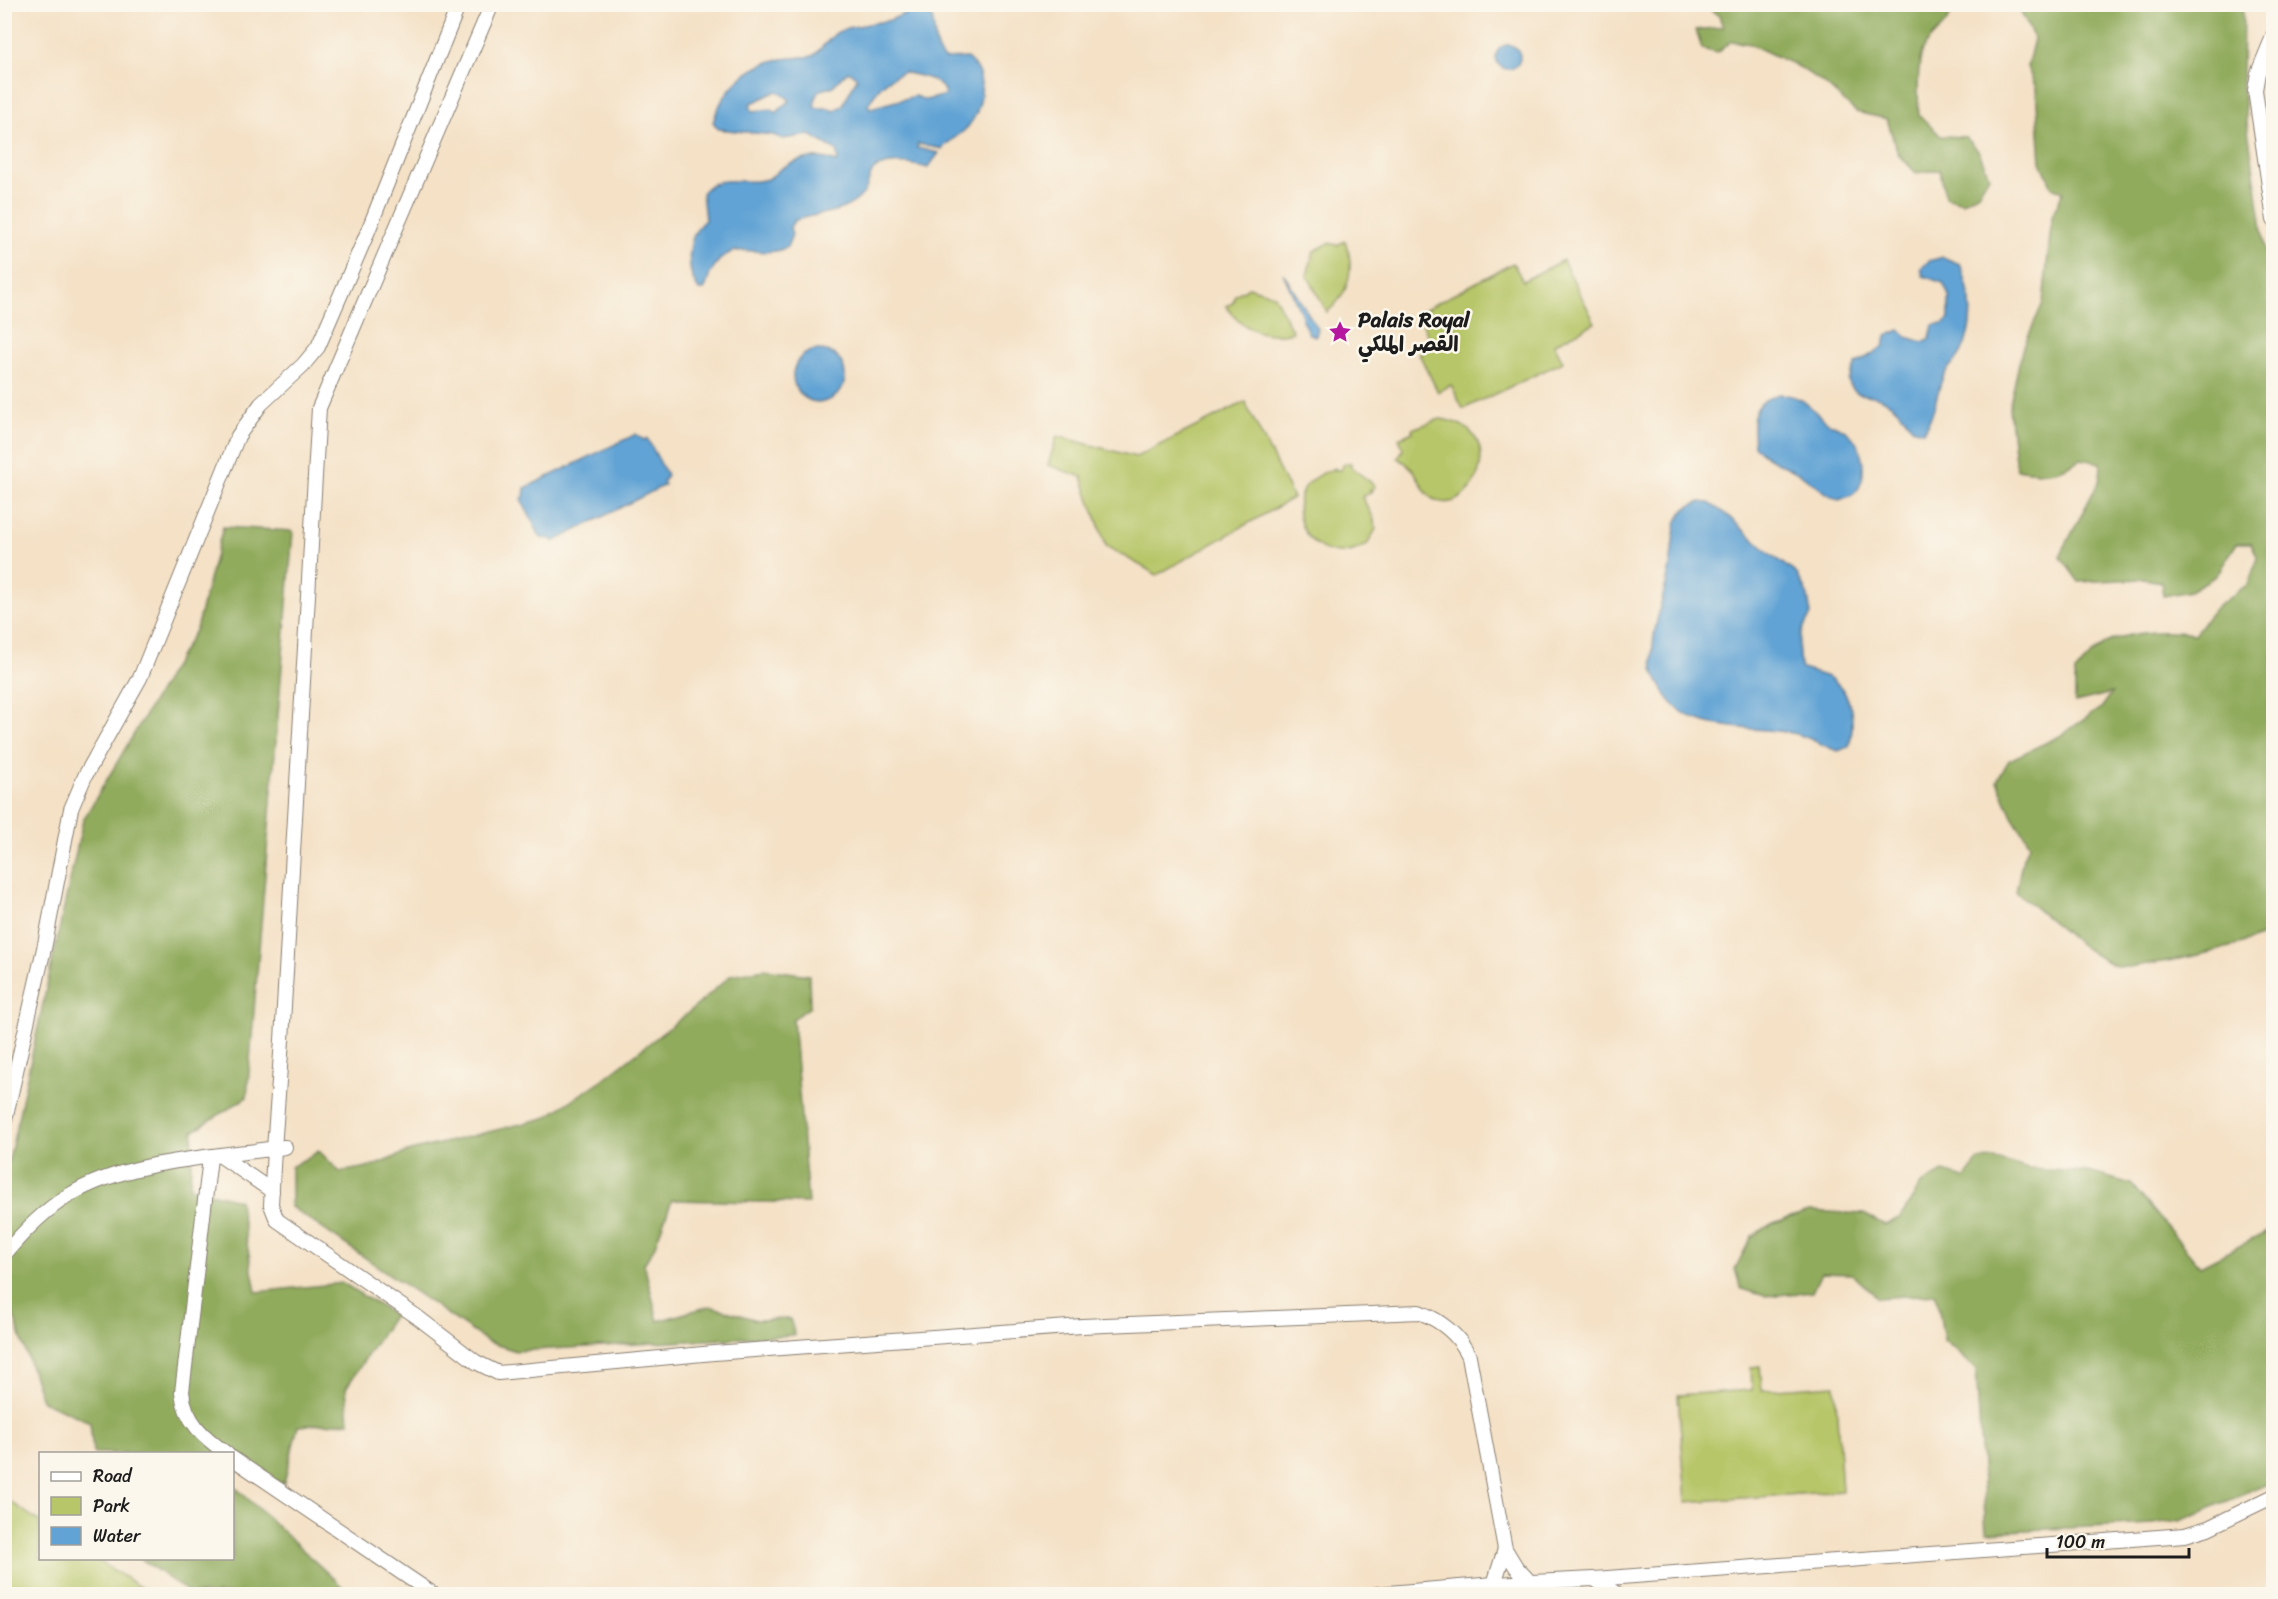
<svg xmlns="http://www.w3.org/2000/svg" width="2278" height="1599" font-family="Sriracha,'Playpen Sans Arabic',sans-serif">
<rect width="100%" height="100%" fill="#fbf7ec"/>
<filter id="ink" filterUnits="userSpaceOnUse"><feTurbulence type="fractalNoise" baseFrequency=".0167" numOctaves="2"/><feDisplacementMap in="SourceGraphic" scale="12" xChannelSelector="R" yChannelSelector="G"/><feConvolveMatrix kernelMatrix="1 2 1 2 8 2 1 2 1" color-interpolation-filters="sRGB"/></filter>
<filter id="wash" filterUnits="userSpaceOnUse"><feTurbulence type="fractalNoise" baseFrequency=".008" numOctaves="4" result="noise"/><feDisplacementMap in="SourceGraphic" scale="24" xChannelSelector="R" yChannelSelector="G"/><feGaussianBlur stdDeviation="1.35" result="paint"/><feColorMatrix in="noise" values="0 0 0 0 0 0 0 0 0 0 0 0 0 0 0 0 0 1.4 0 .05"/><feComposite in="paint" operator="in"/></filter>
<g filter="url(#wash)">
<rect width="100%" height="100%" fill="#f4e1c6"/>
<g fill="#b7c669" stroke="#6a7142" stroke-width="1.5">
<path d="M1345,241C1356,267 1349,295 1327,312L1307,275L1314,251L1329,243L1337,245Z"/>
<polygon points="1563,260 1595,323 1554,344 1563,362 1463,409 1451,385 1438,392 1419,354 1432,346 1418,313 1513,263 1523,281"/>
<path d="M1249,287L1274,295L1293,332C1267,339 1241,330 1226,306L1233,303L1235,295Z"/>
<polygon points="1245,402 1293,498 1157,575 1106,546 1082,477 1048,465 1057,436 1136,457"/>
<path d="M1440,419C1514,428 1472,521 1433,499C1423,493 1420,478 1412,469C1408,464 1403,462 1398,458L1403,449L1399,438L1413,432L1412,429Z"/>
<path d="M1345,463H1351V467L1373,484L1375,487L1370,490L1372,491L1362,497L1373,517L1376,529L1367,545C1359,549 1349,553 1340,553C1305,552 1284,507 1310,481C1317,475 1326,472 1335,468V470H1340Z"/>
<polygon points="1760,1366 1762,1390 1835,1385 1842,1491 1686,1502 1678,1395 1752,1390 1751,1367"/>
<polygon points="5,1498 40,1522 40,1558 96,1559 151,1594 5,1594"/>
</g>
<g fill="#91ab5d" stroke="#56643c" stroke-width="1.5">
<path d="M1704,5H1953C1949,28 1937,28 1925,46C1916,60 1918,98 1919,115L1941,136L1966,137L1979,152L1989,176L1979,193L1962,202L1945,197L1940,170L1916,173L1898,154L1887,119L1856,112L1825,84L1799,67L1750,44L1731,41L1717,53L1702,49L1696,30L1723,27L1719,16Z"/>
<path d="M2018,5H2243L2242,87L2274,313L2273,932C2233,948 2192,958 2148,964C2140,965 2129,968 2121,967C2096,963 2038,909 2016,892L2023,857L2030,844L2012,816L1997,781L2009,760L2058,737L2102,707L2112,693L2075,702V672C2084,664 2095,649 2106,643C2128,631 2170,630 2194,634L2214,609L2248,584L2258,558L2251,543H2237L2216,576L2190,591L2163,596L2161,582L2143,579L2079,582L2060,556L2100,479L2101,463L2081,459C2055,475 2046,474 2016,469L2009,408L2022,350L2043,303L2052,216L2063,192L2052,187L2041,162L2036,88L2027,67L2034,39Z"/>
<polygon points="223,527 293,531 247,1097 193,1131 190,1188 239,1200 256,1292 343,1283 394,1315 346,1388 349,1422 298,1426 284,1483 233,1469 232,1454 93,1453 90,1422 42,1401 9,1302 5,1278 5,1178 83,820 196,629"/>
<polygon points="765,969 809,975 810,1007 793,1019 808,1203 672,1200 654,1248 644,1264 658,1321 710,1306 757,1320 790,1319 795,1335 516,1351 488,1342 291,1207 291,1167 319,1151 340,1172 373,1166 410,1151 545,1118 602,1080 693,1009 731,975"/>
<polygon points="1996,1159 2028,1169 2089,1172 2131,1184 2200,1266 2273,1229 2273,1481 2185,1519 2153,1524 1986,1532 1976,1369 1944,1340 1936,1294 1878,1298 1852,1274 1821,1273 1812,1292 1765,1296 1741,1289 1735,1269 1752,1236 1773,1223 1809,1211 1864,1214 1885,1225 1901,1217 1920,1185 1943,1172 1965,1178 1979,1160"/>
<polygon points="233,1485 350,1594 191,1594 141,1559 232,1558"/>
</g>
<g fill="#60a3d4" stroke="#3e6078" stroke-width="1.5" fill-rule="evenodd">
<path d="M915,9L932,17C936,31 932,48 944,59L967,58C989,75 983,109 967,128C959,136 949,140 942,149L918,144L917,148L939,153L928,168C909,163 891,161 874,169C868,177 869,186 863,194C844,216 818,211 794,221L790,227L792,235L787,247C758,262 732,233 711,272C708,278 707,285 704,290H699C685,271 686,236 705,220L702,193C718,171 745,187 767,179C773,177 777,171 782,168C799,158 818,154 836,162L838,159L836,150L810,135L783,139L773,135L718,129L713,122C722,92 742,71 772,61C784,57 800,58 813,56L836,33L847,28L890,20ZM848,71L857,78L842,106L833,111L829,108H817L814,105L818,91L832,87ZM904,72C918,77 943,77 945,95L926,100L915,96L870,108L868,105C877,88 887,78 904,72ZM777,91L790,100L776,113L772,109L752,111L750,104Z"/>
<circle cx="1508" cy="57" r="12"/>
<path d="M1943,257L1960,264C1972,293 1976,324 1961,353C1957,361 1948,367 1944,375C1935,394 1936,415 1923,431L1912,428C1905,417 1893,403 1880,398C1865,392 1857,400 1848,381L1856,364L1884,346L1886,336L1900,330L1907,337L1923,342L1930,338L1933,325L1943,324L1949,319V296L1943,283L1923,276L1921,268L1929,261Z"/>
<polygon points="1283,273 1318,329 1316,336 1309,334 1302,320 1302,316"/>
<circle cx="819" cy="376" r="26"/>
<path d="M1779,394C1809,397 1805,406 1826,421C1832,425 1840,427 1847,432C1863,444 1869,475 1856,492C1852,496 1844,498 1839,500C1825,494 1816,485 1803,476C1786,465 1768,461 1754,446C1752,419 1750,403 1779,394Z"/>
<polygon points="636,434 644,440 647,438 667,475 663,482 665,485 553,542 551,539 541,538 521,499 524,497 525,488"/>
<path d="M1700,502L1709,503L1727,515L1769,553L1797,574L1808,596L1811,615C1799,633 1795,649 1802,669C1811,672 1822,674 1830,678C1854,693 1855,723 1849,747L1838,751C1824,747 1810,737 1796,734C1752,724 1687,737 1663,690C1660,684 1654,676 1653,669C1649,635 1664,599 1670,566C1675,540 1669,510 1700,502Z"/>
</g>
</g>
<g filter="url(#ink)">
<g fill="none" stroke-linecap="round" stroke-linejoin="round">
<g stroke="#887e71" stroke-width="16">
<g id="minor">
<path d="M492,4L319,408L282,1040L274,1149L271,1205L277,1220L416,1316L476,1362L498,1373L714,1353L1082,1326L1419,1312C1440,1320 1459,1335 1469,1356L1505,1549L1516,1567L1530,1582"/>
<polyline points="2274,34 2258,73 2255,90 2274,220"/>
<polyline points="4,1124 45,944 71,809 85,776 140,678 238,436 261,404 303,365 318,347 366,236 459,4"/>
<polyline points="222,1157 272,1191"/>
<path d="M210,1158L182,1392C185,1422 204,1437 227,1454"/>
<path d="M4,1255C23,1232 43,1211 68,1196C125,1160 218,1157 285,1147"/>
<polyline points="232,1458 433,1594"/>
<polyline points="1594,1579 2185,1535 2208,1528 2274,1496"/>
<polyline points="1494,1584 1505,1549"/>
<polyline points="1377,1594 1494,1584 1594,1579 1617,1594"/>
</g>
</g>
<use href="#minor" stroke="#fff" stroke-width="14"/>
</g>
</g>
<defs>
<g id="sight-bare" transform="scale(1.8)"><path d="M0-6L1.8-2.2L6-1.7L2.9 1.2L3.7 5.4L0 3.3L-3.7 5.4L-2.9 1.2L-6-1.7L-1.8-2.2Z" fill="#b5179e" stroke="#fbf7ec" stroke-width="2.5" paint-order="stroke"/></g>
</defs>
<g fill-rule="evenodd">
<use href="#sight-bare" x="1340" y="332"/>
</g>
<g text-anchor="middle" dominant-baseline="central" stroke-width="5" stroke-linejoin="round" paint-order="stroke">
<g font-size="21" font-weight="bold" fill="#1c1c1c" stroke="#fbf7ec" text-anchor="start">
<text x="1358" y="320">Palais Royal<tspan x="1358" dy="24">القصر الملكي</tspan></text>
</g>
</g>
<rect width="2278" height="1599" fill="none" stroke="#fbf7ec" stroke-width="24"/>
<rect x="39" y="1452" width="195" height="108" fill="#fbf7ec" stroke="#a29f99" stroke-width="1.5"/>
<rect x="51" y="1472" width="30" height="9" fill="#ffffff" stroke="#a29f99" stroke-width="1.5"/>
<text x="93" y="1482" font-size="18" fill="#1c1c1c">Road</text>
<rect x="51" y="1497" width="30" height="18" fill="#b7c669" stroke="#a29f99" stroke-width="1.5"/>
<text x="93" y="1512" font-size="18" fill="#1c1c1c">Park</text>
<rect x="51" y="1527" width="30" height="18" fill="#60a3d4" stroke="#a29f99" stroke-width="1.5"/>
<text x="93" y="1542" font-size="18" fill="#1c1c1c">Water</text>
<path d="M2047 1548v9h142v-9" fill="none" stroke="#1c1c1c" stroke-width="3"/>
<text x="2056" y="1548" font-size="18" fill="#1c1c1c" stroke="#fbf7ec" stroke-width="4.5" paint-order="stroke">100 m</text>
</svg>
